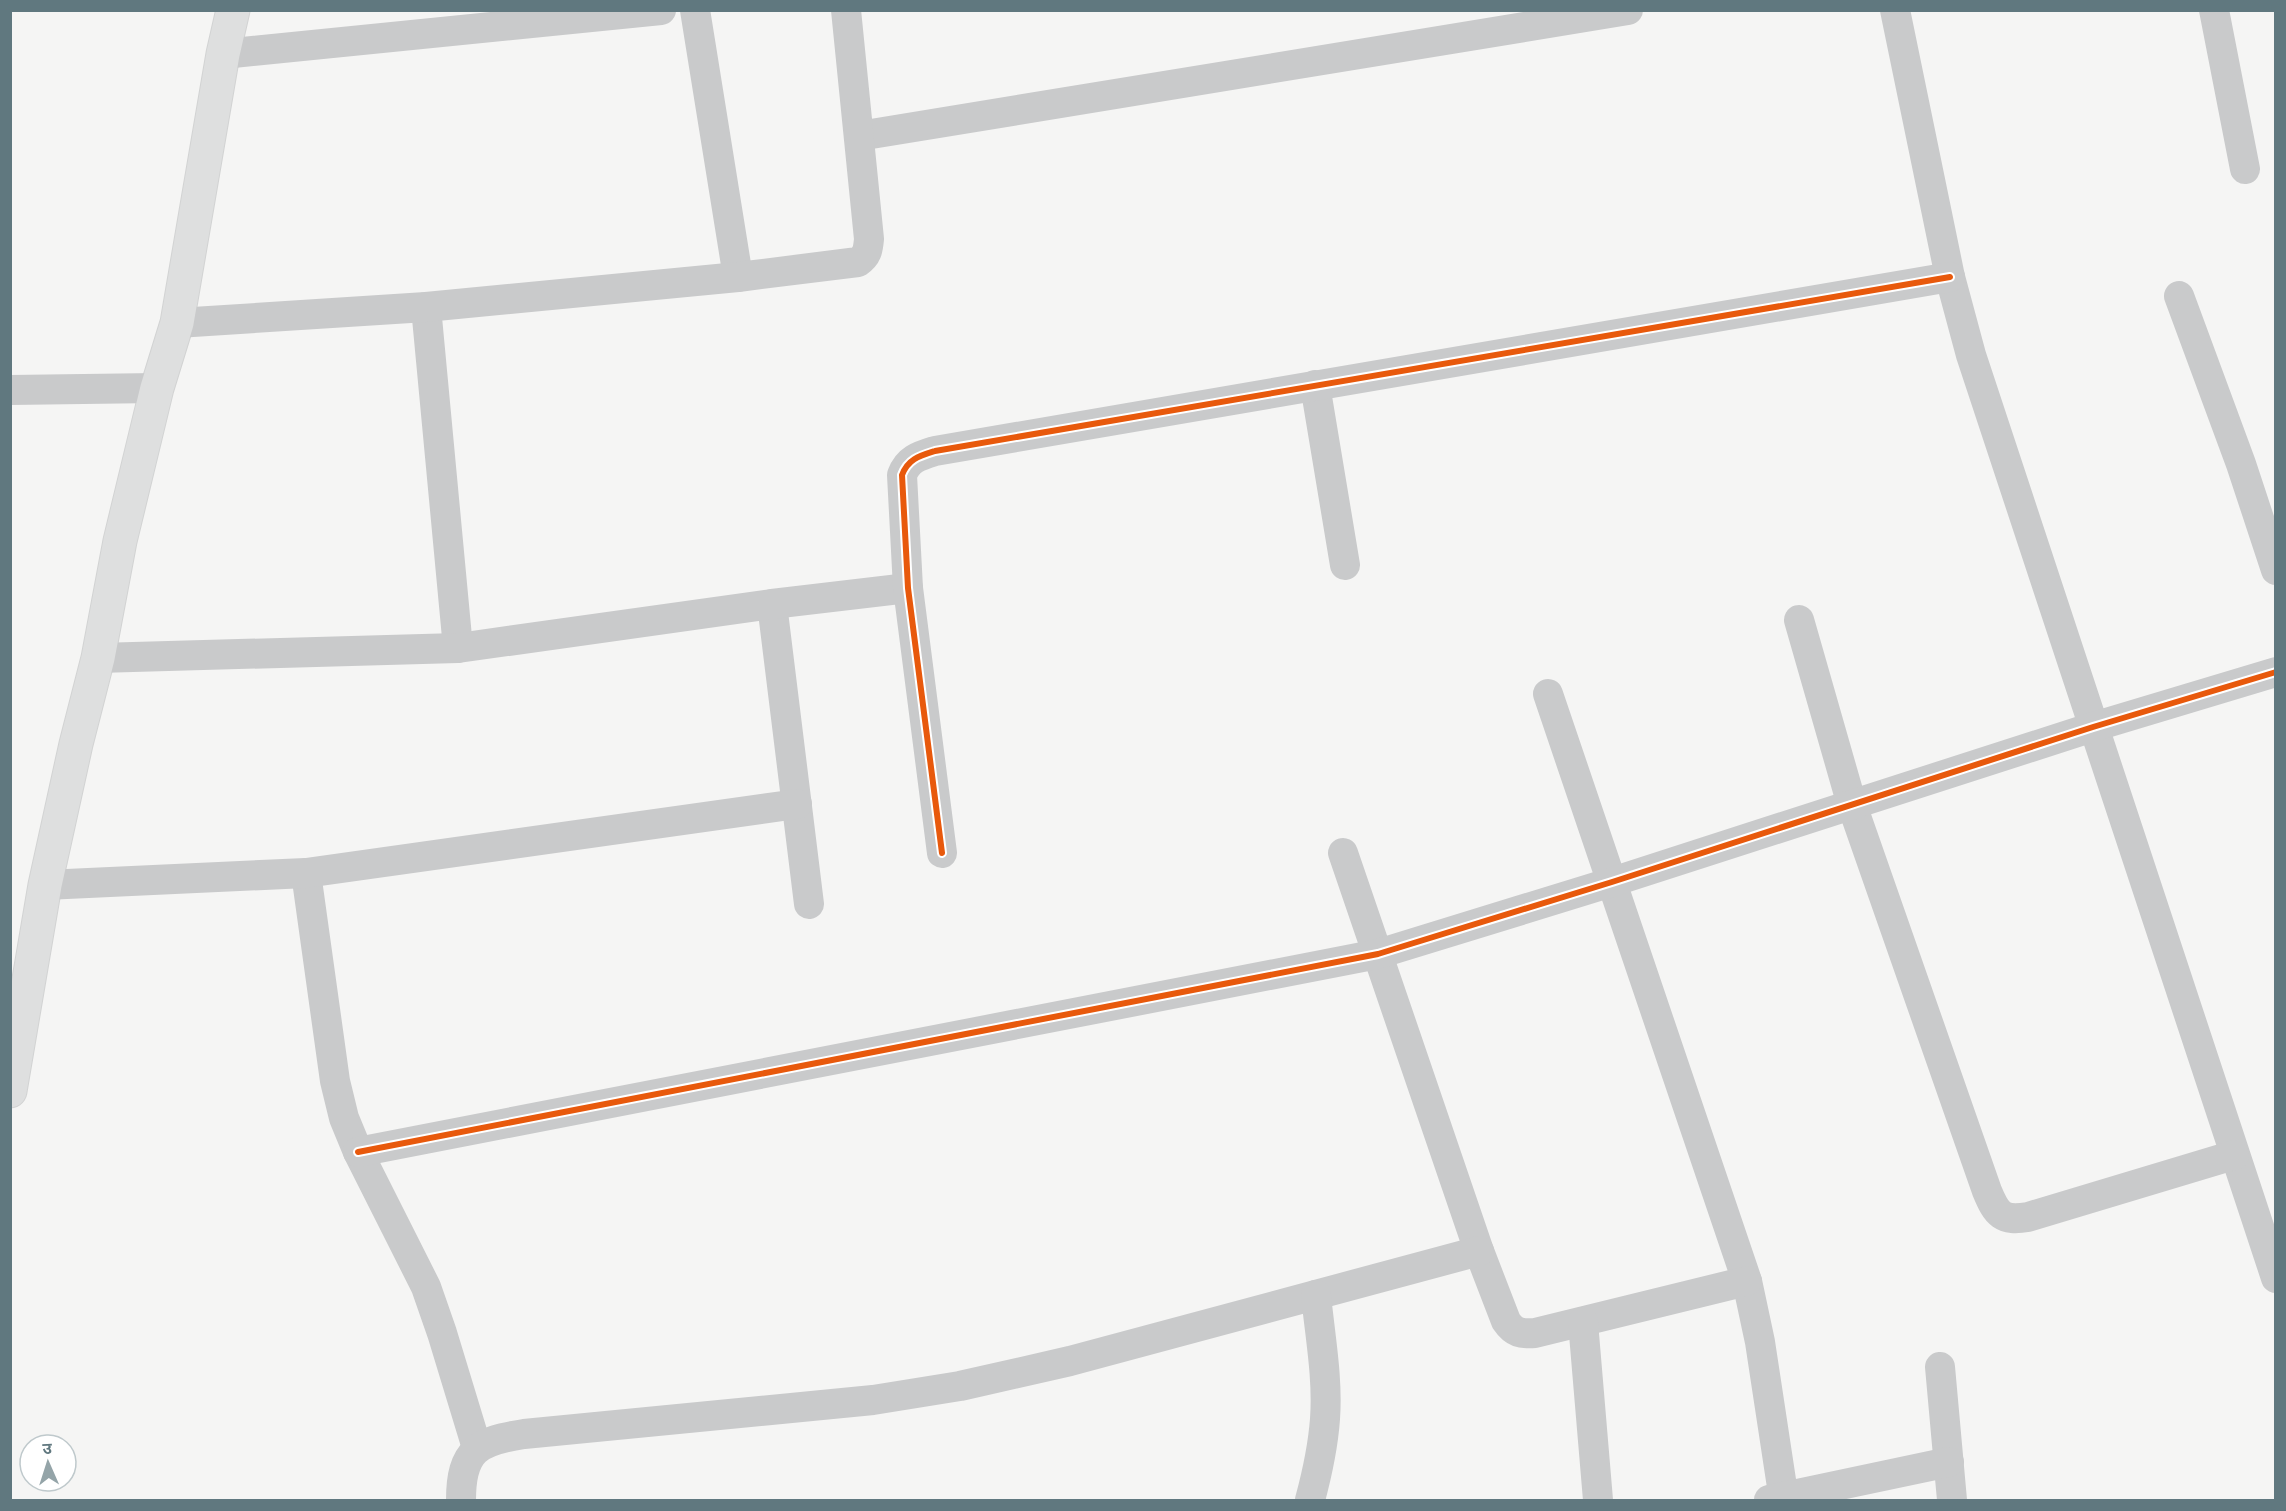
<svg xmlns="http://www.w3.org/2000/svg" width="2286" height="1511" font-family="Figtree,'Noto Sans Devanagari',sans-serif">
<rect width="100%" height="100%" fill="#f5f5f4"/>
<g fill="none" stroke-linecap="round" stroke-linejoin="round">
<g stroke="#d2d3d3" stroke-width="35">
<polyline id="secondary" points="10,1091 45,885 76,744 98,658 120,541 157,388 177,323 223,54 233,10"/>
</g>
<g stroke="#c9cacb" stroke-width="30">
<polyline points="695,10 738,277"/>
<polyline points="1895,10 1950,277 1971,355 2276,1278"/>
<polyline points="2214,10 2245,169"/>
<polyline points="223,54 661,10"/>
<polyline points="859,136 1628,10"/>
<polyline points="2179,296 2241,464 2276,570"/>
<polyline points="426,307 458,648"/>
<path d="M177,323L426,307L738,277L858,262C867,256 868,250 869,239L846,10"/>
<polyline points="1315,385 1345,565"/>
<polyline points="10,390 157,388"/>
<polyline points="772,604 809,904"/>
<path d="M1799,620L1852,805L1987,1191C1997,1215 2002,1221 2028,1217L2234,1155"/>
<polyline points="98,658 458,648 772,604 908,588"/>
<polyline points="1548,694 1747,1281 1760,1342 1784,1500"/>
<path d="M942,853L908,588L902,475C908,459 919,456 935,451L1950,277"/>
<path d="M1343,853L1479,1251L1506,1321C1514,1333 1521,1334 1535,1333L1747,1281"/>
<polyline points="306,873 335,1081 344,1118 358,1152 426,1287 442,1333 477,1448"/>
<polyline points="45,885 306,873 797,804"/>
<polyline points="358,1152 1378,954 1612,882 2093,727 2276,672"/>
<polyline points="1583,1322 1598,1500"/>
<polyline points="1940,1367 1952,1500"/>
<path d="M461,1500C461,1450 478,1441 524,1434L873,1400L960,1386L1070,1361L1479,1251"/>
<path d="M1310,1500C1317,1474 1323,1447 1325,1419C1328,1378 1320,1336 1316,1295"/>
<polyline points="1769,1500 1949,1462"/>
</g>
<use href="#secondary" stroke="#dedfdf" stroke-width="33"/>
<g stroke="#fff" stroke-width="10">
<g id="cycleway">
<path d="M942,853L908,588L902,475C908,459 919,456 935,451L1950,277"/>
<polyline points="358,1152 1378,954 1612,882 2093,727 2276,672"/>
</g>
</g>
<use href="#cycleway" stroke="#e8590c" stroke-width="6"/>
</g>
<rect width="2286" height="1511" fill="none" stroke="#60787f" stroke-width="24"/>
<g transform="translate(48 1463) rotate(357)"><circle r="28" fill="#ffffff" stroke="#bfc9cc" stroke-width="1.5"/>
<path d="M0-4.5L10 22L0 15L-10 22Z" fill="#94a4a8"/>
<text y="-9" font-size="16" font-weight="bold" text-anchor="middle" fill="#60787f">उ</text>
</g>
</svg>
